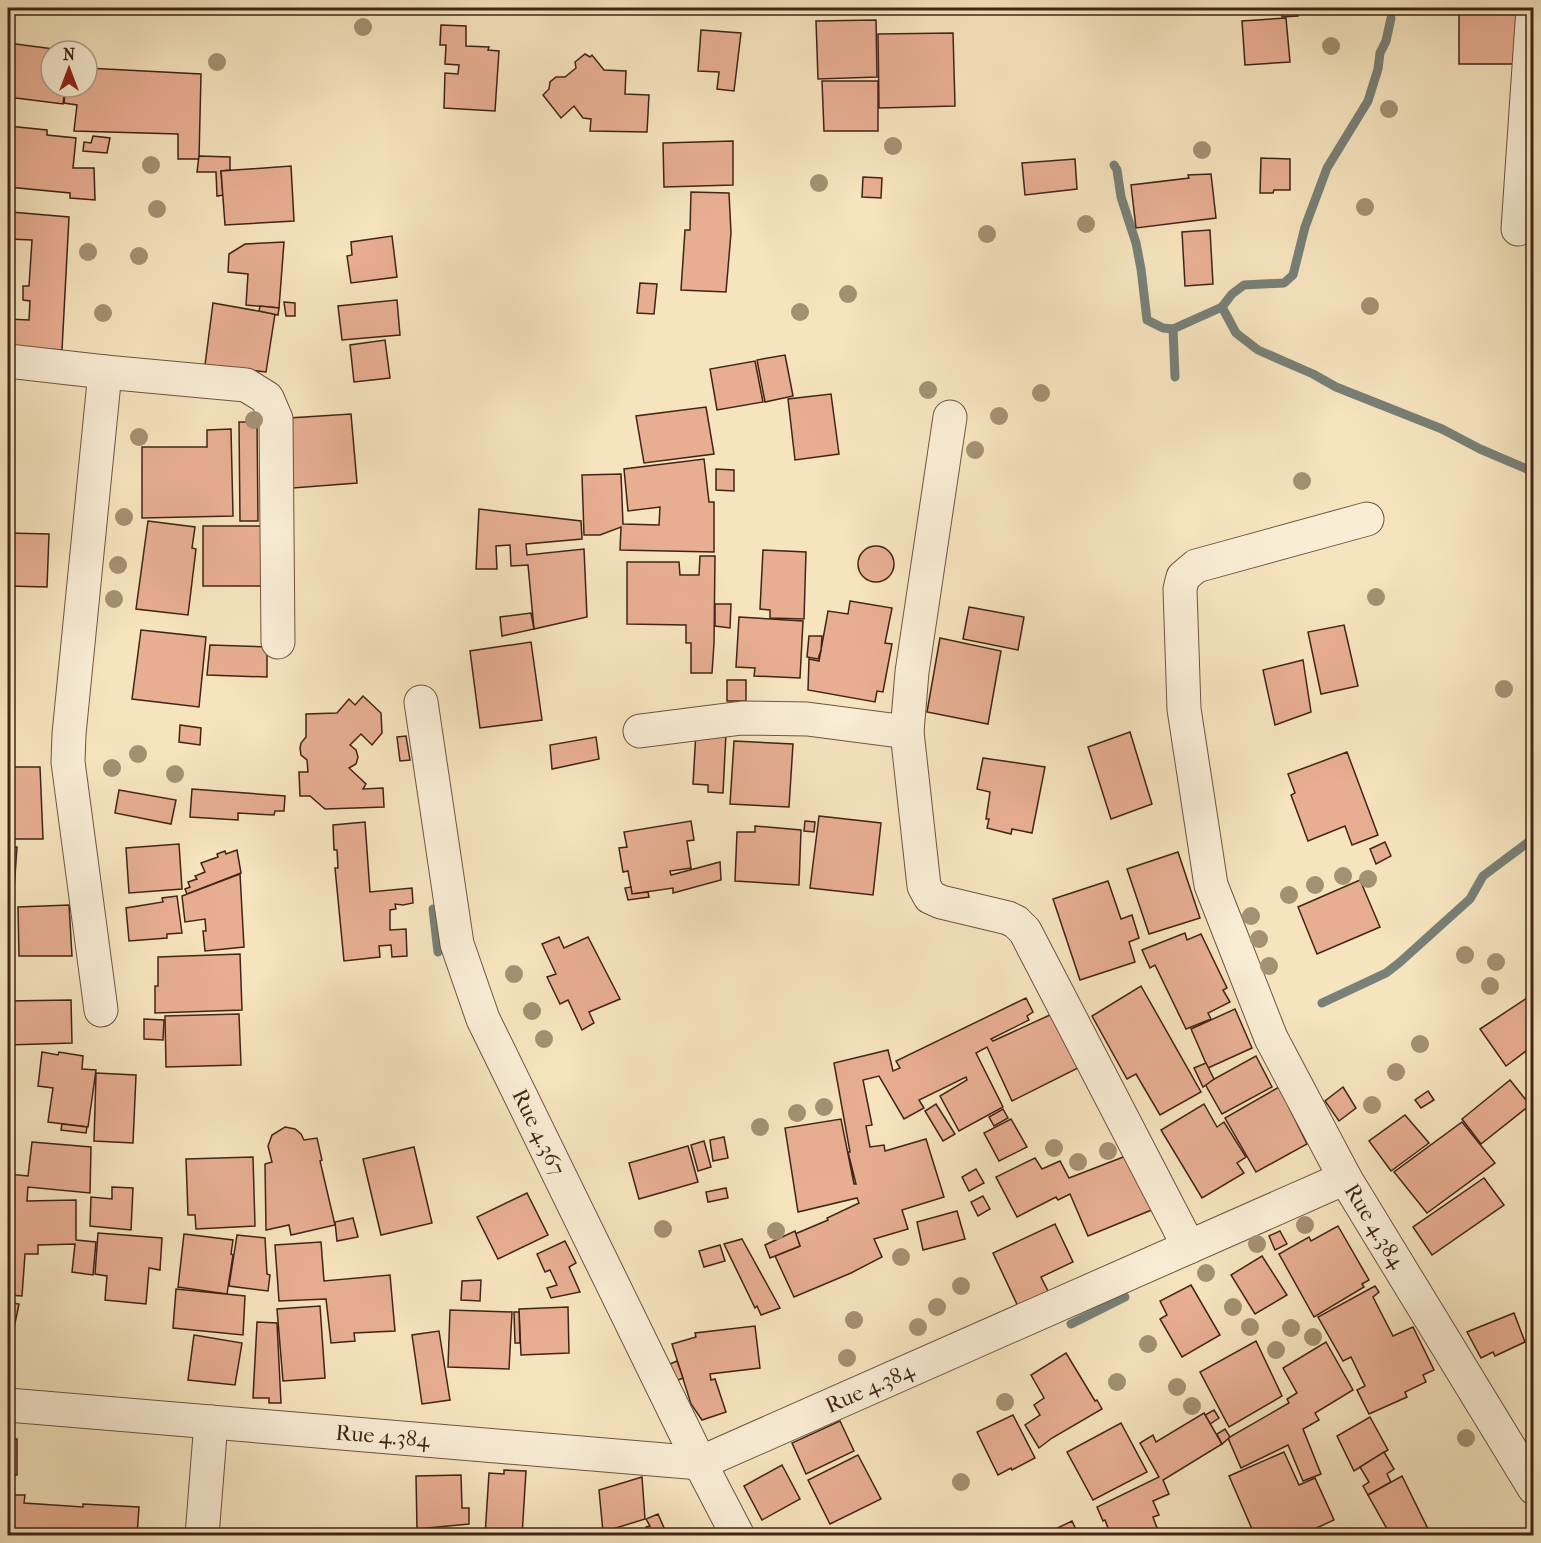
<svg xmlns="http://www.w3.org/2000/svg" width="1541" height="1543" font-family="'IM FELL French Canon',serif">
<rect width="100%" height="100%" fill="#f6e4be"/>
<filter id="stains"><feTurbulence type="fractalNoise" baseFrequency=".00333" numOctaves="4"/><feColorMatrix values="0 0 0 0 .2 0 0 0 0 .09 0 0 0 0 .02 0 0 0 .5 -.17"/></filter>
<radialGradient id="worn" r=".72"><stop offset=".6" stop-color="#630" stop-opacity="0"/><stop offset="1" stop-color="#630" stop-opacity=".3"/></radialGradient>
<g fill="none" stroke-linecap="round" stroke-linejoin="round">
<g stroke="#788077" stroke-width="9">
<polyline points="1114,165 1117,170 1121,197 1136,243 1141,269 1147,320 1163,328 1173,329 1222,307 1232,294 1244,285 1284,283 1293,275 1305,227 1327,168 1368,101 1378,69 1380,53 1386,41 1391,18"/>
<polyline points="1222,307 1236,333 1258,350 1313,374 1336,387 1442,429 1480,449 1534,472"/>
<polyline points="1173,329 1175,377"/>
<polyline points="433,909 438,952"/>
<polyline points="1322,1003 1386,973 1399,963 1470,899 1483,876 1534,838"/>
<polyline points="1071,1324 1125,1297"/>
</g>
</g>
<g fill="#e8ae92" stroke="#412416" stroke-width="1.5">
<polygon points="1282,8 1298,8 1298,16 1282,17"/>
<rect x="1459" y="8" width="60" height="56"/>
<polygon points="1286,18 1290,62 1245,65 1242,21"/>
<polygon points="876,20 877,77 818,79 816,21"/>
<polygon points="441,25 466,26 466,46 489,47 488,50 499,51 495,111 444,108 445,73 458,74 459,65 445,64 446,45 440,45"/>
<polygon points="701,30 741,33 734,91 717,89 719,72 698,71"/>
<polygon points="953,33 955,106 879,108 878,34"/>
<polygon points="8,43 69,51 51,51 51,87 65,87 63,104 8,97"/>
<polygon points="585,54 590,57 592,55 604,70 626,71 625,94 649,95 647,132 590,131 591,119 583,118 574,106 561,118 543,95 549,89 550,82 556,77 565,77 576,68 575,62"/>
<polygon points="87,68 201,74 199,159 178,159 178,134 74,131 77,105 64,103 66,87 87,87"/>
<polygon points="822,81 878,81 878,131 824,131"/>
<polygon points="8,126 47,130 47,135 76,138 73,168 94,168 95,200 70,198 70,193 8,187"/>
<polygon points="93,136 110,138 107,153 83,151 84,142 91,143"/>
<polygon points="733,141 733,185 664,187 663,143"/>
<polygon points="199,156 230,157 230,170 221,171 223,195 217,196 216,172 197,172"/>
<polygon points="1261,158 1290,159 1290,190 1274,190 1273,193 1260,193"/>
<polygon points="1075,159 1077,189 1025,195 1022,163"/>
<polygon points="291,166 294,221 225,225 221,171"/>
<polygon points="1211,174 1216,218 1136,228 1131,185 1189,178 1188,175"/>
<polygon points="863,177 882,178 881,198 862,197"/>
<polygon points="691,192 729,193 731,233 726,292 681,290 685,230 690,230"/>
<polygon points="11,212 69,217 62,350 8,347 8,319 29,320 30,301 23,300 23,286 29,286 32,240 9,239"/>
<polygon points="1210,230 1213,284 1185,286 1182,232"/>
<polygon points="392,236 397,277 351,283 347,256 352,255 351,242"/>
<polygon points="284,242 279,308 246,305 248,274 228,272 229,254 245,244"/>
<polygon points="640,283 657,284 654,314 637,313"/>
<polygon points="397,300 400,335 342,340 338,306"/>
<polygon points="284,302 295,303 295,316 286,316"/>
<polygon points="213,303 275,314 266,372 205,365"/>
<polygon points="260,306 279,308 278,315 259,311"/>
<polygon points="385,340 390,378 354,382 350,345"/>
<polygon points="785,355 793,396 765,402 757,360"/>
<polygon points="755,361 763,402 717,410 710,369"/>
<polygon points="831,394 839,454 795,460 788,399"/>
<polygon points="706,407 714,454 644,463 636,416"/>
<polygon points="351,414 357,483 293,488 289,418"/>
<polygon points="239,422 257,422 258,521 240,521"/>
<polygon points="231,429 233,516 142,518 142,447 207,447 207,430"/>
<polygon points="704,459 709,502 714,502 714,552 620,550 621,527 600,535 584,535 582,475 621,474 623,524 659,525 660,507 628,511 624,469"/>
<polygon points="716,469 734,470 734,491 716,490"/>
<polygon points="479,509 581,521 582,539 526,544 527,555 584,549 587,617 534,629 528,565 511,566 510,545 496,546 497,569 476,569"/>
<polygon points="148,521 195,527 192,548 196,549 188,615 136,609"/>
<rect x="203" y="526" width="59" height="60"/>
<polygon points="8,533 49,534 47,587 8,586"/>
<circle cx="876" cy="564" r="18"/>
<polygon points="763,550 806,552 804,619 770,618 770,610 760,609"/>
<polygon points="700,556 715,556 714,643 712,673 691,673 691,643 686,643 686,625 627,624 627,562 679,562 680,575 699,575"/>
<polygon points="850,601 892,608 885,643 892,644 883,692 877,691 875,702 808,690 809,659 819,661 828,611 848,614"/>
<polygon points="715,604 731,604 730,628 715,626"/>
<polygon points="969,607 1024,617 1018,650 963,639"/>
<polygon points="531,613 534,629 502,636 500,617"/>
<polygon points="739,617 803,621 800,678 754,676 755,668 736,667"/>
<polygon points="1344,625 1358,686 1321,694 1308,632"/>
<polygon points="141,630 206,637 199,707 132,699"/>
<polygon points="809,636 822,636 821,650 818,659 807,657"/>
<polygon points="940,638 1001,651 988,724 927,712"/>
<polygon points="531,642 542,720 480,728 470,651"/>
<polygon points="210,645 267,647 267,677 207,675"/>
<polygon points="1303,660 1311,712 1275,725 1263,670"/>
<rect x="727" y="680" width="19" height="21"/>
<polygon points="363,696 381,713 382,733 372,745 361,734 350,745 356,750 358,757 356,764 349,768 366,784 363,789 383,788 384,807 325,809 310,796 300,796 299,772 308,772 307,760 301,755 300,748 301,743 306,737 306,714 337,713 349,699 355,705"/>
<polygon points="180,725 201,728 200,745 179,742"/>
<polygon points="696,731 726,733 723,793 708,792 708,785 693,784"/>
<polygon points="1130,732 1152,804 1111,819 1088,747"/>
<polygon points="406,736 410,760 400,761 397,737"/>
<polygon points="596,737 599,759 552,769 550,745"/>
<polygon points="734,741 793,744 789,807 730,804"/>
<polygon points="1347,752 1378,835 1352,845 1345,826 1308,841 1291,795 1295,793 1288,774"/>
<polygon points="983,758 1045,767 1032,833 1012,829 1011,834 987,828 989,819 986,819 990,792 977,789"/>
<polygon points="8,767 40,767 43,839 13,839 13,841 8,841"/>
<polygon points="192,789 285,796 284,811 275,811 274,815 238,813 238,820 190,817"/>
<polygon points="119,790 176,800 171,824 115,813"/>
<polygon points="819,816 881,823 873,895 810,888"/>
<polygon points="691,821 694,840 687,841 691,868 670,871 671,875 720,862 721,880 673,893 673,888 632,894 628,871 623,872 619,848 627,847 624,832"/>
<polygon points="805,821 815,822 814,832 804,831"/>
<polygon points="365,822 370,892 412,888 413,903 403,905 395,904 396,909 390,910 390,930 406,929 407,956 392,957 391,945 379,946 380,957 344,961 335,868 338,868 337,850 334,850 333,825"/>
<polygon points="755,826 801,830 799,885 735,881 737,832 755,832"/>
<polygon points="1385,842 1391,856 1376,864 1370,849"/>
<polygon points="179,844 182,889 129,893 126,848"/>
<polygon points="17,847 13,905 8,905 8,848"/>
<polygon points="237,850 241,873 187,894 185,889 190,887 188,882 197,879 195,876 205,872 201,863 218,857 217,854 225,851 226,854"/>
<polygon points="1178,852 1200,918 1149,934 1127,869"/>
<polygon points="240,874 244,947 205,951 203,931 206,931 205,919 185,922 182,896"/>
<polygon points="1360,880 1380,927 1317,954 1298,907"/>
<polygon points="1108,881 1121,919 1132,915 1139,938 1129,942 1135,962 1080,980 1053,899"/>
<polygon points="631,887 632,894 648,892 649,897 628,900 625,888"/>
<polygon points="177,896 182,933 167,934 167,938 129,941 126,908 163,902 162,898"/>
<polygon points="69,905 72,956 19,956 18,907"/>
<polygon points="1185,933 1187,940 1201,934 1227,988 1223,990 1230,1002 1208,1013 1211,1019 1186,1029 1155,965 1150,968 1142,950"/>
<polygon points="559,937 564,948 588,937 620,999 589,1012 594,1023 582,1030 568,1000 560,1004 547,977 556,974 542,944"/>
<polygon points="240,954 242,1010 155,1013 155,986 158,986 158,957"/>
<polygon points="1141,986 1201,1092 1160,1115 1136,1074 1127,1079 1092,1016"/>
<polygon points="1530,996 1534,1001 1534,1045 1506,1066 1480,1029"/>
<polygon points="1026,998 1033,1012 1027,1016 1029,1020 991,1039 993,1041 1052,1014 1078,1068 1012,1101 987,1047 976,1053 1003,1107 959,1131 940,1096 967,1080 966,1077 919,1100 924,1108 904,1119 879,1076 863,1080 872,1125 866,1126 870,1147 884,1145 885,1151 926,1139 944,1197 902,1210 908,1229 874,1239 882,1257 851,1273 794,1297 775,1256 800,1246 795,1234 828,1220 827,1218 859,1203 857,1198 798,1212 785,1128 841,1119 854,1184 856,1184 848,1152 850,1152 834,1063 888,1050 893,1071 900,1068 896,1061"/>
<polygon points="71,1000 72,1043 8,1045 8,1001"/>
<polygon points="1235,1009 1252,1048 1208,1068 1191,1029"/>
<polygon points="239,1014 241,1065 166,1067 165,1016"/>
<polygon points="144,1019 164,1020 163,1040 144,1039"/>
<polygon points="42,1052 58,1055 59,1052 83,1056 82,1069 96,1070 88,1127 48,1122 53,1088 38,1086"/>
<polygon points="1256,1056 1272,1087 1222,1114 1205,1084"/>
<polygon points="1206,1063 1214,1079 1203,1087 1194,1068"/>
<polygon points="96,1073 136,1075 133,1143 94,1141"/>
<polygon points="1510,1080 1530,1105 1481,1144 1462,1119"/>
<polygon points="1279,1087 1307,1144 1256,1172 1225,1118"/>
<polygon points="1343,1087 1356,1108 1339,1121 1325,1101"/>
<polygon points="1428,1091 1434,1100 1421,1108 1415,1100"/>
<polygon points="936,1104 955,1134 943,1141 925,1111"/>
<polygon points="1204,1104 1217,1127 1224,1122 1246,1157 1237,1163 1244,1173 1202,1198 1161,1130"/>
<polygon points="1003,1109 1008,1118 994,1126 989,1117"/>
<polygon points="1405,1115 1429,1143 1391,1171 1369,1141"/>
<polygon points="1011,1119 1027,1147 999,1161 984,1133"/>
<polygon points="1462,1122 1495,1163 1427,1213 1394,1172"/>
<polygon points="62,1124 87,1127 86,1133 61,1130"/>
<polygon points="285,1127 295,1129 301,1134 304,1140 317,1138 322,1160 320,1161 335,1225 291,1235 289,1225 266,1230 265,1164 272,1162 268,1146 272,1135"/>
<polygon points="724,1137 728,1158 713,1161 710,1140"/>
<polygon points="704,1141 711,1167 698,1171 691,1145"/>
<polygon points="32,1142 91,1147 90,1193 28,1187 27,1201 76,1200 76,1240 96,1242 93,1275 72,1272 75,1244 38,1245 38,1254 25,1254 22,1296 8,1295 8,1174 28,1176"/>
<polygon points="688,1146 698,1182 639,1199 629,1163"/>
<polygon points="414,1147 432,1223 381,1235 363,1159"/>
<polygon points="1131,1154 1154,1209 1088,1236 1070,1194 1058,1200 1056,1197 1017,1217 996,1177 1035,1158 1042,1169 1060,1161 1069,1178"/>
<polygon points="253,1157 255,1226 196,1229 195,1215 188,1215 186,1159"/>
<polygon points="976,1169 984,1183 969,1191 962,1177"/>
<polygon points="1484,1178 1504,1205 1432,1255 1413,1227"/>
<polygon points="112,1187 133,1188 131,1230 90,1226 91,1197 112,1199"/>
<polygon points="726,1188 728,1198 708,1202 706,1192"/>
<polygon points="527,1193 548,1235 498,1259 477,1217"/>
<polygon points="983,1196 990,1209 978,1216 971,1202"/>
<polygon points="957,1211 965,1239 923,1250 917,1222"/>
<polygon points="353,1218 358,1237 337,1241 335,1222"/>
<polygon points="1055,1224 1073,1262 1041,1277 1053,1301 1022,1315 993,1253"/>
<polygon points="1338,1226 1369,1280 1362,1284 1364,1287 1314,1317 1279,1254 1309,1237 1311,1241"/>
<polygon points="795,1231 800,1246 770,1258 765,1245"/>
<polygon points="1280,1231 1287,1244 1275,1250 1269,1236"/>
<polygon points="98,1233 162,1238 160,1270 149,1268 146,1304 105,1300 107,1276 95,1274"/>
<polygon points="184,1234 233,1240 231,1254 233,1255 227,1294 178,1287"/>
<polygon points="237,1235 265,1238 267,1274 270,1275 268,1291 229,1286"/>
<polygon points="742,1239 780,1308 761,1315 757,1306 755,1308 724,1244"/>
<polygon points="565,1241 576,1263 569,1267 580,1292 551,1298 547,1288 557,1285 550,1270 545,1272 537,1254"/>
<polygon points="321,1242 324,1281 390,1275 395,1331 354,1333 355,1341 331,1343 326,1299 279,1301 275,1245"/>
<polygon points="720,1245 725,1261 704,1267 699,1251"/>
<polygon points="1262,1256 1287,1295 1255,1314 1231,1275"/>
<polygon points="481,1280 480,1301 461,1300 462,1281"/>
<polygon points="1191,1285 1220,1335 1182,1357 1160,1319 1167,1315 1160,1301"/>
<polygon points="1375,1286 1379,1292 1373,1297 1393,1336 1413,1327 1434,1370 1423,1375 1426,1382 1405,1392 1407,1397 1369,1414 1357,1390 1365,1386 1351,1357 1343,1361 1318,1317"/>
<polygon points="176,1289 245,1296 243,1335 173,1328"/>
<polygon points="8,1302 19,1304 10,1347 8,1346"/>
<polygon points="320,1306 325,1378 283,1381 277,1309"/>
<polygon points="568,1307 569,1353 521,1355 519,1309"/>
<polygon points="450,1310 512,1312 509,1369 448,1367"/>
<polygon points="514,1312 519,1312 520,1343 515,1343"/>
<polygon points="1514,1313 1525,1342 1495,1356 1493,1352 1481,1358 1467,1332"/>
<polygon points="257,1322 277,1323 281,1403 269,1403 269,1398 253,1398"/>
<polygon points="755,1326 760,1368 710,1374 711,1380 715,1379 726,1412 702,1420 691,1404 672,1344 696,1337 695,1333"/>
<polygon points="439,1331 450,1400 422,1404 412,1335"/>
<polygon points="194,1335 242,1343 235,1385 188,1380"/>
<polygon points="1256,1341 1282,1396 1229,1427 1200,1372"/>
<polygon points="1326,1342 1353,1390 1315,1413 1319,1420 1303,1429 1321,1474 1303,1481 1288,1445 1241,1468 1228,1438 1289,1403 1287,1399 1297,1393 1283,1368"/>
<polygon points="1066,1353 1095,1401 1097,1400 1102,1409 1052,1438 1039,1448 1025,1425 1040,1415 1034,1405 1044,1398 1031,1375"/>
<polygon points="677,1361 683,1378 676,1381 670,1364"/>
<polygon points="1214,1410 1219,1418 1210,1424 1205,1415"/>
<polygon points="1204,1413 1222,1444 1163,1480 1169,1494 1153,1501 1159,1515 1153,1517 1160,1536 1111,1536 1105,1520 1103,1521 1097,1507 1159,1477 1140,1443 1153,1435 1156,1442"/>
<polygon points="1013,1415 1035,1458 1012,1470 1011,1468 998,1475 977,1432"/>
<polygon points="1370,1417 1388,1450 1354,1471 1337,1436"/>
<polygon points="840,1421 854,1451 806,1474 792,1443"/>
<polygon points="1121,1423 1147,1472 1093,1500 1067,1452"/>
<polygon points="1225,1429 1230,1437 1222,1444 1217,1434"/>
<rect x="8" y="1439" width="9" height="36"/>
<polygon points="1284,1452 1299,1485 1315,1478 1334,1520 1299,1536 1255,1536 1229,1476"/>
<polygon points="1384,1452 1394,1469 1387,1474 1391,1482 1368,1495 1363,1486 1369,1482 1360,1467"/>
<polygon points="858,1455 881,1499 830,1524 808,1480"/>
<polygon points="782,1465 800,1499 762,1520 744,1486"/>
<polygon points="504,1470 526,1471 522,1536 485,1536 489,1473 504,1474"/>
<polygon points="461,1475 462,1508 469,1508 469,1524 417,1529 416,1476"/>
<polygon points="1402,1476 1431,1535 1429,1536 1391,1536 1368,1495"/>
<polygon points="642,1477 645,1519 603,1532 599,1490"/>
<polygon points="8,1495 25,1495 24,1503 83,1507 83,1504 139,1507 137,1536 30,1536 30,1531 23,1531 22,1536 8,1535"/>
<polygon points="658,1514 665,1530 660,1532 660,1536 649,1536 646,1527 650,1526 646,1519"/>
<polygon points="1072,1521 1079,1536 1043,1536 1043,1535"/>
</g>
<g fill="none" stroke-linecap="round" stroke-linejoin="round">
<g stroke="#6e5440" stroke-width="35">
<g id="minor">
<polyline points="1518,229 1533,8"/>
<polyline points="8,361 105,372 69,734 68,762 101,1010"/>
<polyline points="105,372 246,385 267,398 276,419 278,642"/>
<polyline points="950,417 912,672 907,732 924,886 930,897 941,902 1008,918 1016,922 1025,931 1189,1247"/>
<path id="s1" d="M421,702L457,944L483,1019L700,1463L738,1536"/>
<polyline points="640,731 742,718 807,719 907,732"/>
<polyline points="1345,1178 1271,1038 1211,885 1184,709 1180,589 1183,577 1196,566 1367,519"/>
<path id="s2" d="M8,1405L700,1463L1345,1178L1534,1488"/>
<polyline points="202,1536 211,1422"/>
</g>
</g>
<use href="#minor" stroke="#f9edd5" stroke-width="33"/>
</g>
<g fill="#a49072">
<circle cx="363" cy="27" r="9"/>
<circle cx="1331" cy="46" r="9"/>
<circle cx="217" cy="62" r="9"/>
<circle cx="1389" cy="109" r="9"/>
<circle cx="893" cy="146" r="9"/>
<circle cx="1202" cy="150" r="9"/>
<circle cx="151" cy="165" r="9"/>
<circle cx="819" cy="183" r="9"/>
<circle cx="1365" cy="207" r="9"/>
<circle cx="157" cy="209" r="9"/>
<circle cx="1086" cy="224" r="9"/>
<circle cx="987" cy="234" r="9"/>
<circle cx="88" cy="252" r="9"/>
<circle cx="139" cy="256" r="9"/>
<circle cx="848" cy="294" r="9"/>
<circle cx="1370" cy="306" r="9"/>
<circle cx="800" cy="312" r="9"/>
<circle cx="103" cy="313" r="9"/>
<circle cx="928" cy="390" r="9"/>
<circle cx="1041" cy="393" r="9"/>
<circle cx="999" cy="416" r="9"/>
<circle cx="254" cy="420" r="9"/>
<circle cx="139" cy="437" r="9"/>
<circle cx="975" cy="450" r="9"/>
<circle cx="1302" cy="481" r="9"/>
<circle cx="124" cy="517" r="9"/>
<circle cx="118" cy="565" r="9"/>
<circle cx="1376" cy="597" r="9"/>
<circle cx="114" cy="599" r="9"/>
<circle cx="1504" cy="689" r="9"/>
<circle cx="138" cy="754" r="9"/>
<circle cx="112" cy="768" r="9"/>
<circle cx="175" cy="774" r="9"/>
<circle cx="1343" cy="876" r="9"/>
<circle cx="1368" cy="879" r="9"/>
<circle cx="1315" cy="885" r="9"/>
<circle cx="1289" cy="895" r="9"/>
<circle cx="1251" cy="916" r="9"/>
<circle cx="1259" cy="939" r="9"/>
<circle cx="1465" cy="955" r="9"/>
<circle cx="1496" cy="962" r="9"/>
<circle cx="1269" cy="966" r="9"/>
<circle cx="514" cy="974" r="9"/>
<circle cx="1490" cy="986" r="9"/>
<circle cx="532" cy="1011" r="9"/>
<circle cx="544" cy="1039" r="9"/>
<circle cx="1420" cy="1044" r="9"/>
<circle cx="1396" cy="1072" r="9"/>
<circle cx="1372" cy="1105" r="9"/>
<circle cx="824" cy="1107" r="9"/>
<circle cx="797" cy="1113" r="9"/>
<circle cx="760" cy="1127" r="9"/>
<circle cx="1054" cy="1148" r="9"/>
<circle cx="1108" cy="1151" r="9"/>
<circle cx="1078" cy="1162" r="9"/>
<circle cx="1305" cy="1225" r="9"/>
<circle cx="663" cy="1229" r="9"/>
<circle cx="776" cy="1231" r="9"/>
<circle cx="1257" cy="1244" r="9"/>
<circle cx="901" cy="1257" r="9"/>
<circle cx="1206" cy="1273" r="9"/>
<circle cx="961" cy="1286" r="9"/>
<circle cx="937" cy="1307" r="9"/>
<circle cx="1233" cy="1307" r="9"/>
<circle cx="854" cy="1320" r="9"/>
<circle cx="918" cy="1327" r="9"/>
<circle cx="1250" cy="1327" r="9"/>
<circle cx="1291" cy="1328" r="9"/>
<circle cx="1313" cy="1337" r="9"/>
<circle cx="1148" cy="1344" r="9"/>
<circle cx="1276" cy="1350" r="9"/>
<circle cx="847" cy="1358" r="9"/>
<circle cx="1117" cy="1382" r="9"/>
<circle cx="1177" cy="1387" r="9"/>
<circle cx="1005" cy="1402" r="9"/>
<circle cx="1192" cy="1406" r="9"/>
<circle cx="1466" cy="1438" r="9"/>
<circle cx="961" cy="1482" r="9"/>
</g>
<g text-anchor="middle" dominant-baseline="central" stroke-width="4.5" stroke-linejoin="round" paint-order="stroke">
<g font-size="22" fill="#412416" stroke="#f9edd5">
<text stroke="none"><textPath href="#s1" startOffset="450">Rue 4.367</textPath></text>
<text stroke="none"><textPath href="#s2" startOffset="1456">Rue 4.384</textPath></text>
<text stroke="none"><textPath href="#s2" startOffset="880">Rue 4.384</textPath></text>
<text stroke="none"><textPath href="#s2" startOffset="376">Rue 4.384</textPath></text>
</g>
</g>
<rect width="1541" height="1543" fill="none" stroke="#f6e4be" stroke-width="30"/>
<rect x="9" y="9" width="1523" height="1525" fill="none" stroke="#412416" stroke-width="3"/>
<rect x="15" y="15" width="1511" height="1513" fill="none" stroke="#412416" stroke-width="1.5"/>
<g transform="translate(69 69)"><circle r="28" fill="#f9edd5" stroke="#af9d89" stroke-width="1.5"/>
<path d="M0-4.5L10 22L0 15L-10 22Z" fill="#8f2418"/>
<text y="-9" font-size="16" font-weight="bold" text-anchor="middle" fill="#412416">N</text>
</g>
<rect width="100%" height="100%" filter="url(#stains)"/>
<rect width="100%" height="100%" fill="url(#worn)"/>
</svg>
